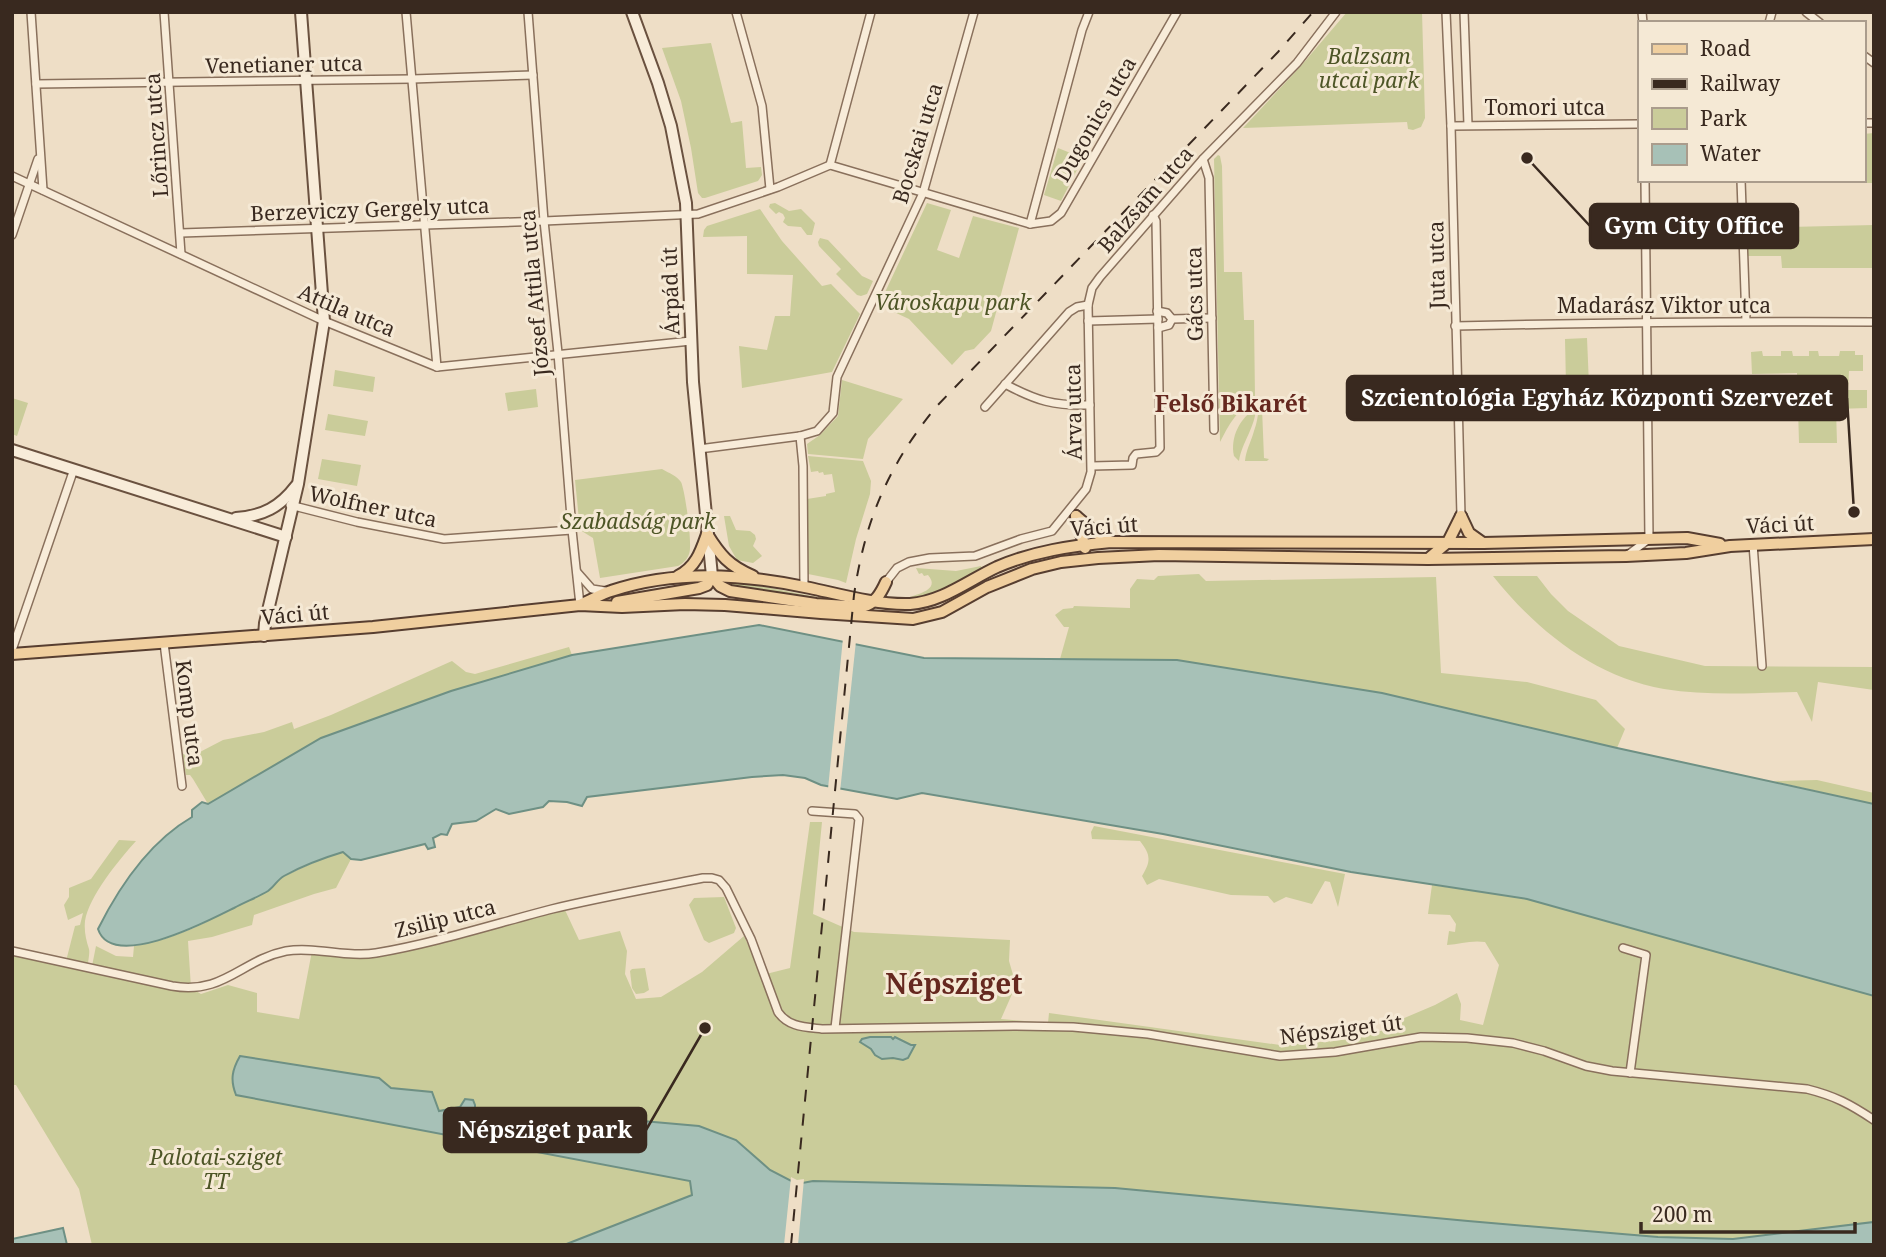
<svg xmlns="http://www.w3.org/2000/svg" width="1886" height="1257" font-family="'Noto Serif',serif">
<rect width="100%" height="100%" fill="#eedec6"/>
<g fill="#cacc9a">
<polygon points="1347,12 1422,12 1425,118 1421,127 1413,130 1408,129 1407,122 1243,128 1300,67"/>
<polygon points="711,43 731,123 742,121 746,168 761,167 762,175 758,181 705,198 702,198 698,193 691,148 681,101 662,48"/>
<polygon points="1874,133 1874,183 1857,183 1857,180 1863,180 1863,134"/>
<polygon points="1058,148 1083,158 1061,201 1044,195"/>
<path d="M1218,155L1220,156L1222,166L1224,272H1242L1244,320H1254L1255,398C1238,409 1229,424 1220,442L1214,159Z"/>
<polygon points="775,203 789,211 801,209 815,223 812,235 807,235 801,227 788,226 783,222 785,218 783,214 779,212 776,214 769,207 770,204"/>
<polygon points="927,203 951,210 937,250 959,258 973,216 1019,228 991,331 974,349 965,351 952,365 909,319 879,305"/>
<polygon points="760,209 782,241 822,286 831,284 860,314 832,372 742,388 739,346 767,350 775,316 790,316 793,275 747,274 747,236 703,237 704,230 707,226"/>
<polygon points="1874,225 1874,268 1782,268 1781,256 1744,256 1743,228"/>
<polygon points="820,238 828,240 862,276 873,281 867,294 861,296 857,295 836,274 841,269 819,246 818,242"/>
<polygon points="1587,338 1589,385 1566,385 1565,339"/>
<polygon points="1762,351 1763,356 1781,356 1781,351 1792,351 1793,356 1809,356 1809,351 1818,351 1819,356 1839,356 1840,351 1855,351 1855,355 1863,355 1863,371 1849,371 1848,390 1867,390 1867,408 1836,409 1837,443 1799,443 1797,373 1752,374 1751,352"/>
<polygon points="335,370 375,377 373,392 333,386"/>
<polygon points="842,380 903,399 868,439 863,459 808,454 807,444 820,435 838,416"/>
<polygon points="536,389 538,407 508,411 505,393"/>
<polygon points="12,398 28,403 17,436 12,434"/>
<path d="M1264,405L1267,407L1262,408L1264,458L1269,459L1267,461H1245C1246,450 1251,442 1254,431C1257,423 1258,415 1259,407Z"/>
<path d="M1256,408C1255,428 1242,442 1239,461L1234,456C1230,437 1240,418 1256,408Z"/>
<polygon points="328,414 368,421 365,436 325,430"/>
<polygon points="808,456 863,461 871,481 870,494 856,539 846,583 838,580 808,574 807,499 826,496 826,494 835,492 832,474 824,475 823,472 819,473 818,471 811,472"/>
<polygon points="322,459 361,465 357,486 318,479"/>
<path d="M662,469C669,473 677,476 681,482C685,490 693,546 689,554C687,560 682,564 678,566L600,578L593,538L580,530L575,480Z"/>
<polygon points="724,516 730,516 736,530 750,531 755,535 756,539 753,546 762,556 753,563 737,560 729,546"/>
<path d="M981,566L983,571L927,598L910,602L907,598C917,594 941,590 928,575L924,576L922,573L919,574L916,568L956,571Z"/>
<polygon points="1199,574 1206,581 1436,577 1441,673 1527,682 1596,700 1625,729 1617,748 1457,710 1177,660 1060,659 1069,627 1064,627 1055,615 1063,609 1073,608 1074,606 1130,608 1130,589 1137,579 1154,580 1158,576"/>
<path d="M1493,576H1537L1551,594L1568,611L1619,646L1705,666L1874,667V690L1818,682L1812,722L1797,692C1753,693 1707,696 1664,689C1594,677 1536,630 1493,576Z"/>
<polygon points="730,583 745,583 837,601 799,599 729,586"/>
<polygon points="569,647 572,655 451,691 322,738 208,804 193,779 190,775 186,775 182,754 198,753 223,740 264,732 292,722 294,729 331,715 452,661 466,672 475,674"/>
<polygon points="1817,780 1874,793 1874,804 1773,781"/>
<path d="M810,822H822L813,914L854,932L1010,940L1009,961L1016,985L1001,1019L1048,1023L1049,1013L1280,1045L1334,1041L1385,1030L1402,1019L1435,1005L1457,993L1461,1004L1460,1020L1483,1025L1499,965L1485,942C1471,940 1460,944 1447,945L1449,931L1455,932L1456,924L1450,915L1428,914L1432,885L1527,899L1874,996V1222L1733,1239L1658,1237L1468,1221L1115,1188L813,1181L797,1184L770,1170L736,1140L699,1126L586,1116L557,1130L531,1127L521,1117L475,1119V1105L473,1100L465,1099L460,1107L439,1111L431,1092L391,1088L378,1078L240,1056C232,1070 230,1080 236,1095L690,1180L692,1195L564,1245H92L79,1189L16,1085H12V955L65,965L75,926L80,925L83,913L68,920L64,905L69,897V888L91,879L119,840L136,841C119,860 89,896 85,921C84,931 86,940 89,949C90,954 88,960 88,965L92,966L96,946L116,956L133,957L134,946L165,939L194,928L270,890L280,878L326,857L344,852L351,859L336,888L314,894L254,915L252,925L212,937L188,941L191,988L201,994L228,985L257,993V1012L299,1019L312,951L373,954L489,925L565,910L579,940L620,931L627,951L625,974L636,999L661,997L702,972L744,936L762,975L790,968Z"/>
<path d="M1094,826L1345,874L1338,907L1330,882L1325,881L1312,904L1286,897L1274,903L1268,896L1231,895L1159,879L1147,885L1142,876C1151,861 1151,855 1140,841L1092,839L1091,832Z"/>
<polygon points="724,897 736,928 734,933 709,943 704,940 689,905 694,898"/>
<polygon points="645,968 649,990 644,993 636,994 632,988 630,971 632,969"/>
</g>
<g fill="#a7c1b7" stroke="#6e9084" stroke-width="2">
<path d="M759,625L924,658L1177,660L1382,693L1617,748L1874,804V996L1527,899L1351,872L1163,834L922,793L897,799L821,785L805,778L783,775L752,777L587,797L582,806L567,802L549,801L543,807L509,814L496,809L476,821L452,824L447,835L441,834L433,838L435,847L428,849L425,844L361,860L351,859L343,852C323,858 302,866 284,876C277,880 274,887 268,891C258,897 245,902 234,908C210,920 112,972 98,929C120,885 149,842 192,817V810L202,802L208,804L321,738L451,691L572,655Z"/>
<polygon points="870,1037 891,1037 893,1039 895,1037 911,1045 915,1045 908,1058 903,1060 893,1058 882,1059 875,1055 871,1049 860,1042 862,1039"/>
<path d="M240,1056L379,1078L391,1088L432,1092L439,1111L460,1107L465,1099L473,1100L475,1105V1118L521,1117L531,1127L557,1130L586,1116L699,1126L736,1140L770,1170L797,1184L813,1181L1115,1188L1468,1221L1658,1237L1733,1239L1874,1222V1245H564L692,1195L690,1181L236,1095C230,1080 232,1070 240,1056Z"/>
<polygon points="63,1228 67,1245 12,1245 12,1239"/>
</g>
<g fill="#eedec6">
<polygon points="843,638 856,641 840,792 828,789"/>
<polygon points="791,1177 797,1180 804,1179 798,1245 784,1245"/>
</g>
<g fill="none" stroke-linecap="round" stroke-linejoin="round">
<g stroke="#89705c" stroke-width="10">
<g id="street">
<polyline points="31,12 43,190"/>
<polyline points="164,12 181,254"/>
<polyline points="406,12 437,367"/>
<polyline points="528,12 544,221 558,353 572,530 580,605"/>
<polyline points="736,12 762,106 770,189"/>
<polyline points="1446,12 1451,126 1461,516"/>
<polyline points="1464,12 1468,125"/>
<polyline points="1642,12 1643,23"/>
<polyline points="1806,12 1820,23"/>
<polyline points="1769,23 1772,12"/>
<polyline points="1863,55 1874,63"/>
<polyline points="36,84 412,79 533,75"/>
<polyline points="1863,123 1874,123"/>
<polyline points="1451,126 1639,124"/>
<polyline points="1203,159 1209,178 1214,430"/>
<polyline points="830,165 871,12"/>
<polyline points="12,176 324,321 437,367 691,341"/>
<polyline points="1741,180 1746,321"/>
<polyline points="1030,224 1082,30 1089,12"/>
<polyline points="181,233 544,221 698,214 778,187 830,165 1030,224 1051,221 1061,213 1177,12"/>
<polyline points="12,235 38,159"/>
<polyline points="1157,311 1167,313 1172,319 1169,325 1158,328"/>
<polyline points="1172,319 1212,318"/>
<polyline points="1088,321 1158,319"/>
<path d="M1455,326C1595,323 1734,321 1874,322"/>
<path d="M1005,384C1037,401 1054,406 1090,405"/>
<polyline points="985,407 1069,312 1077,307 1088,305"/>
<polyline points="800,436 803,466 804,587"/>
<polyline points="699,449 800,436 817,431 833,413 837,377 923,193 974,12"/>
<polyline points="1092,466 1132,465 1133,458 1136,454 1156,452 1160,448 1156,221 1153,215"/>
<polyline points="290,505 357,522 444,539 572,530"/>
<polyline points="1753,544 1762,666"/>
<polyline points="1629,554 1649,539 1645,180"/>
<polyline points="577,572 592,589 605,591"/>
<polyline points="886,582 897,568 909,562 930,558 975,556 1021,539 1052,531 1086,489 1091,472 1088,305 1092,288 1100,277 1203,159 1297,63 1336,12"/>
<polyline points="164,643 182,786"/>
<polyline points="12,650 74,469"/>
<polyline points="812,811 855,814 859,819 835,1028"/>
<polyline points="1623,948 1646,955 1630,1073"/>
<path d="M12,951L172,986C224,995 241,960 286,951C315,946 347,958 376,953C435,943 494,924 552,909C602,897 653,888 703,878H712L719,880L726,888L751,939L778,1012C788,1027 805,1027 822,1029L1014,1026L1073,1027L1148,1034L1280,1056L1335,1052L1421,1037L1467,1038L1513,1043L1544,1051L1586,1066L1612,1071L1807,1089C1835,1096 1850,1104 1874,1120"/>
</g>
</g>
<g stroke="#6a513f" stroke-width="14">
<g id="secondary">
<polyline points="632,12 658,83 671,126 686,203 693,382 712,576"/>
<polyline points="12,450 286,537"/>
<path d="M236,518C263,516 280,507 296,486"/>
<polyline points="264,636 265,623 298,484 324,321 301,12"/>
</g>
</g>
<g stroke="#573e30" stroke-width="14">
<g id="primary">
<polyline points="1076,516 1085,548"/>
<polyline points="1076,516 1096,533 1111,542"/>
<polyline points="1461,516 1469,533 1483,543"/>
<path d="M707,534C720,555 729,566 753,576"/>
<polyline points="1428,559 1448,542 1461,516"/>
<path d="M678,576C696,567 701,551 707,534"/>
<path d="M712,576L720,586L730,591L816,604L862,607C875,604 881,593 886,582"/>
<polyline points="617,602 699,588 707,585 712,576"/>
<path d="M582,604C592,600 601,594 611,591C676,569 745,574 810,588C842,595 877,605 910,604C942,602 969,580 997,567C1034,551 1071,546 1111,542L1483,543L1687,538L1720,544"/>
<polyline points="12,654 373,627 580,605 622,607 685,604 725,605 821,613 913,619 942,612 987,587 1032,569 1061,562 1098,558 1159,555 1428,559 1626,556 1686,553 1730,546 1874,539"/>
</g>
</g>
<use href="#street" stroke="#f8ecd9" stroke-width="7"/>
<use href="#secondary" stroke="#f8ecd9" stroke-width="10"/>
<use href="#primary" stroke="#f0cf9f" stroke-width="10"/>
<path stroke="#39291f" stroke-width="2" stroke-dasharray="12 12" stroke-linecap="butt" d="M791,1245L854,595C865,520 888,466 936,407L1278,52L1313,12"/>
</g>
<g text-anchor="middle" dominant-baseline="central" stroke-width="6" stroke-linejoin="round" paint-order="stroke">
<g font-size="21" font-style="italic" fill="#4d5526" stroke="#f5e9d5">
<text x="1369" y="56">Balzsam<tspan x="1369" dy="24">utcai park</tspan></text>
<text x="953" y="302">Városkapu park</text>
<text x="638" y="521">Szabadság park</text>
<text x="216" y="1157">Palotai-sziget<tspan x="216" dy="24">TT</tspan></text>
</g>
<g font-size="21" fill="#39291f" stroke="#f5e9d5">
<text transform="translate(284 64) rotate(-1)">Venetianer utca</text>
<text x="1545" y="107">Tomori utca</text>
<text transform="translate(1095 119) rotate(-60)">Dugonics utca</text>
<text transform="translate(156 135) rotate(-94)">Lőrincz utca</text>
<text transform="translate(917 143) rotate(-73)">Bocskai utca</text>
<text transform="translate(1145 199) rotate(-49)">Balzsam utca</text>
<text transform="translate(370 209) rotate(-2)">Berzeviczy Gergely utca</text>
<text transform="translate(1436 265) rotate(-91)">Juta utca</text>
<text transform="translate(670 291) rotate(-92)">Árpád út</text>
<text transform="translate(534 293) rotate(-95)">József Attila utca</text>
<text transform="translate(1194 294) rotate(-91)">Gács utca</text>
<text x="1664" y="305">Madarász Viktor utca</text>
<text transform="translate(347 310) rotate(23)">Attila utca</text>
<text transform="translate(1073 412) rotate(-91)">Árva utca</text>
<text transform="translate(373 506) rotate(12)">Wolfner utca</text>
<text transform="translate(1780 524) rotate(-3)">Váci út</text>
<text transform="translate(1104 526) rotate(-4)">Váci út</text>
<text transform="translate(295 614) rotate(-5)">Váci út</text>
<text transform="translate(190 713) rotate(83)">Komp utca</text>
<text transform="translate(445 918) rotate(-14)">Zsilip utca</text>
<text transform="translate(1341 1029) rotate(-7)">Népsziget út</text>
</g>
<g font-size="23" font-weight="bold" fill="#65281f" stroke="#f5e9d5">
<text x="1231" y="403">Felső Bikarét</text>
</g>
<g font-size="28" font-weight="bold" fill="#65281f" stroke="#f5e9d5">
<text x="954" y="983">Népsziget</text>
</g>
</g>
<path fill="none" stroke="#39291f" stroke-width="2.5" d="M1527 158L1590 226M1854 512L1847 398M705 1028L646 1130"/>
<g fill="#39291f" stroke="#f5e9d5" stroke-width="2.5">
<circle cx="1527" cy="158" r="7"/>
<circle cx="1854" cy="512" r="7"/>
<circle cx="705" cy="1028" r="7"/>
</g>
<g fill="#39291f" stroke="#39291f" stroke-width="2.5">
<rect x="1590" y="204" width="208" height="44" rx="7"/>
<rect x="1347" y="376" width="500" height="44" rx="7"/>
<rect x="444" y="1108" width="202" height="44" rx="7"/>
</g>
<g font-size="23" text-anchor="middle" font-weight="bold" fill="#fff">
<text x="1694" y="234">Gym City Office</text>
<text x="1597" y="406">Szcientológia Egyház Központi Szervezet</text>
<text x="545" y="1138">Népsziget park</text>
</g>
<rect width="1886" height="1257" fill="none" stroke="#39291f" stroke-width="28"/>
<rect x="1638" y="21" width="228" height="161" fill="#f5e9d5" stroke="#aa9c8c" stroke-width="2"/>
<rect x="1652" y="44" width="35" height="10" fill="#f0cf9f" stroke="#aa9c8c" stroke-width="2"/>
<text x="1700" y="56" font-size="21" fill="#39291f">Road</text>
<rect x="1652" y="79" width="35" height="10" fill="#39291f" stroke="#aa9c8c" stroke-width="2"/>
<text x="1700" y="91" font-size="21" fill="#39291f">Railway</text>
<rect x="1652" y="108" width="35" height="21" fill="#cacc9a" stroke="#aa9c8c" stroke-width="2"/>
<text x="1700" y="126" font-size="21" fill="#39291f">Park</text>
<rect x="1652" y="144" width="35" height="21" fill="#a7c1b7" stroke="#aa9c8c" stroke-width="2"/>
<text x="1700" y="161" font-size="21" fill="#39291f">Water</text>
<path d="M1641 1222v10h214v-10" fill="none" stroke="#39291f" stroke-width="3.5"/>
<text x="1652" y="1222" font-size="21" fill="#39291f" stroke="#f5e9d5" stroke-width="5" paint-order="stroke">200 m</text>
</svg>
